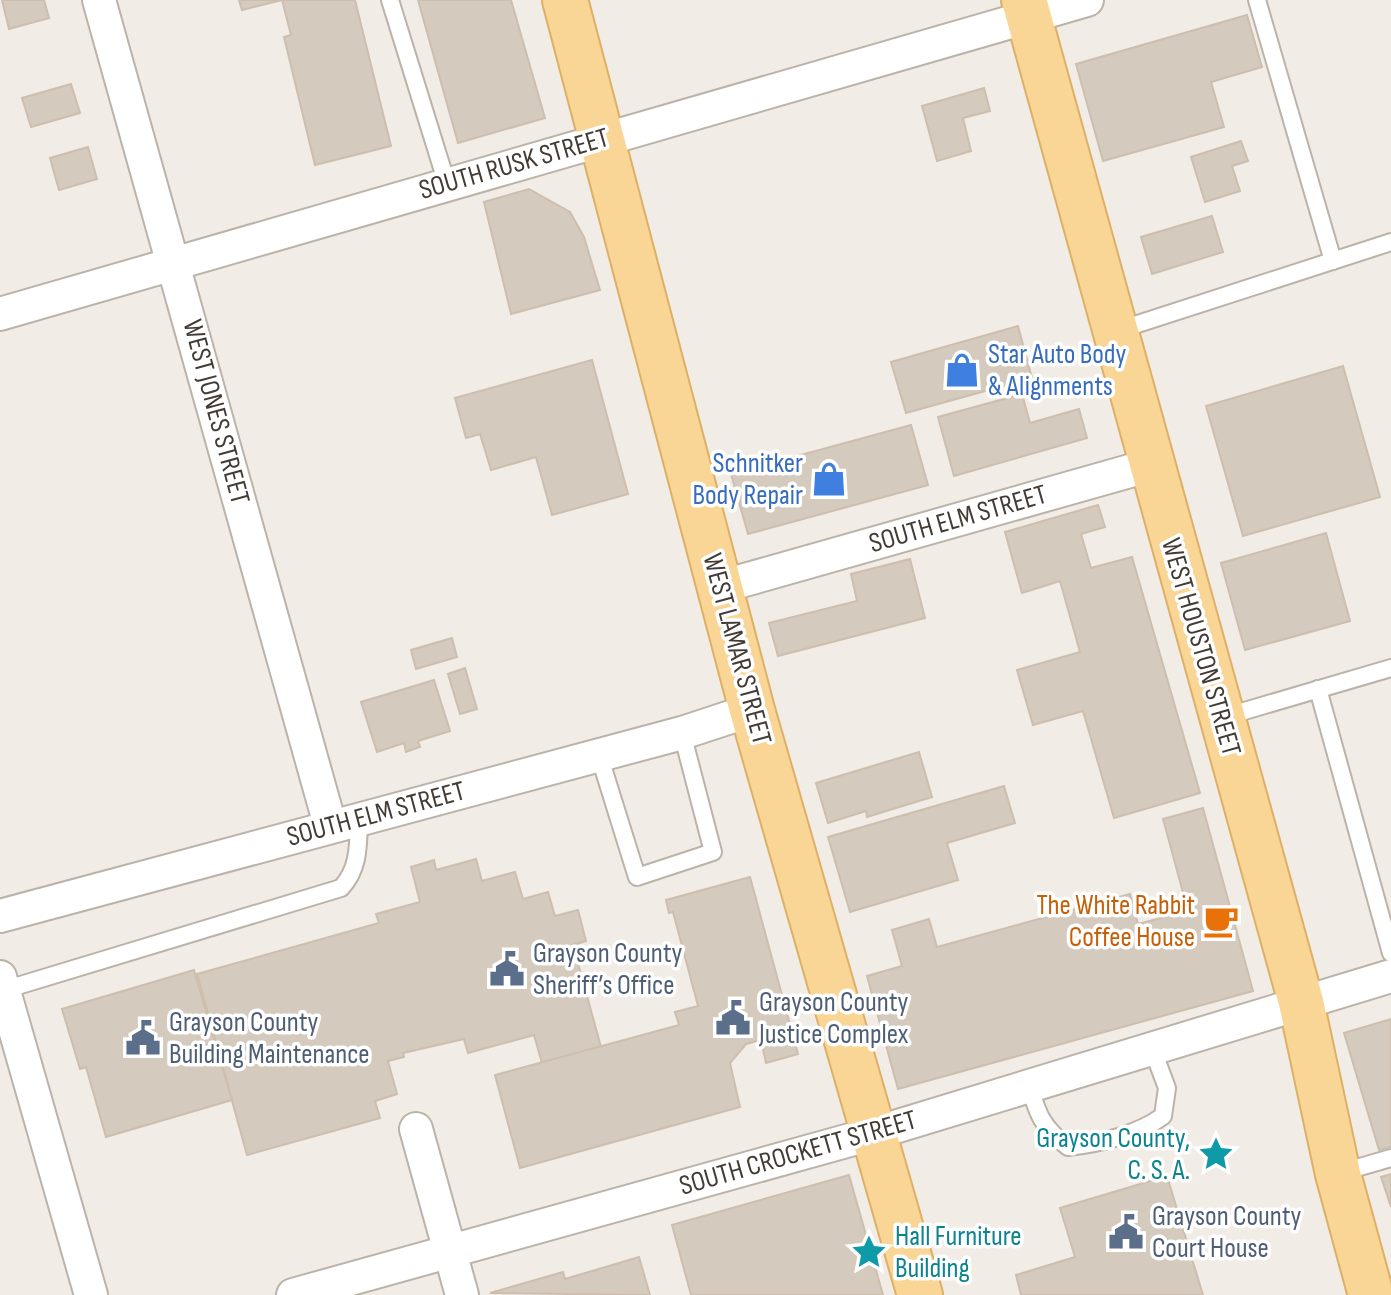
<svg xmlns="http://www.w3.org/2000/svg" width="1391" height="1295" font-family="'Sofia Sans Condensed',sans-serif">
<rect width="100%" height="100%" fill="#f1ece5"/>
<g fill="#d5cabe" stroke="#cdbeae" stroke-width="2">
<polygon points="2,0 44,0 49,18 9,29"/>
<polygon points="239,0 355,0 391,146 315,165 284,37 291,35 282,0 242,10"/>
<polygon points="418,0 511,0 545,118 458,143"/>
<polygon points="1247,15 1262,67 1211,82 1224,127 1103,161 1076,64"/>
<polygon points="71,84 80,113 31,127 22,98"/>
<polygon points="984,88 990,111 963,118 971,151 937,161 922,106"/>
<polygon points="1241,141 1248,161 1232,166 1240,191 1205,202 1191,157"/>
<polygon points="88,147 97,179 59,190 50,158"/>
<polygon points="529,189 570,212 584,237 600,290 511,314 484,202"/>
<polygon points="1212,216 1223,252 1152,274 1141,237"/>
<polygon points="1018,326 1032,378 906,413 891,362"/>
<polygon points="592,360 628,494 552,515 536,457 491,470 480,434 466,438 455,398"/>
<polygon points="1343,366 1380,497 1243,536 1206,406"/>
<polygon points="1022,394 1030,423 1079,409 1087,438 954,476 938,417"/>
<polygon points="911,425 928,485 748,534 731,474"/>
<polygon points="1098,505 1105,527 1081,534 1091,568 1132,557 1200,793 1114,818 1083,711 1033,725 1017,670 1080,652 1060,581 1022,593 1005,532"/>
<polygon points="1326,533 1350,621 1245,650 1221,563"/>
<polygon points="910,559 925,618 778,656 769,623 857,601 851,574"/>
<polygon points="452,638 457,657 416,669 411,650"/>
<polygon points="465,668 477,709 460,714 448,674"/>
<polygon points="434,680 450,731 418,741 420,747 406,752 404,743 377,752 361,702"/>
<polygon points="919,752 932,797 867,817 866,811 828,823 816,783"/>
<polygon points="1004,786 1015,823 947,843 958,880 850,912 828,837"/>
<polygon points="1203,808 1253,991 898,1089 867,976 902,966 892,930 929,919 937,947 1130,894 1138,924 1188,911 1163,819"/>
<polygon points="476,859 482,881 515,872 523,899 548,892 555,916 578,910 586,941 573,945 601,1047 542,1063 534,1035 468,1053 464,1039 403,1053 404,1057 388,1061 397,1094 375,1101 380,1118 247,1155 197,974 379,923 376,914 420,902 411,867 434,860 436,870"/>
<polygon points="750,877 798,1054 766,1063 761,1040 746,1044 730,1063 740,1107 520,1168 495,1075 679,1025 675,1012 698,1006 673,912 669,913 666,900"/>
<polygon points="194,970 232,1100 106,1137 86,1067 80,1069 62,1009"/>
<polygon points="1391,1019 1391,1147 1379,1150 1344,1033"/>
<polygon points="1391,1174 1391,1207 1381,1177"/>
<polygon points="849,1175 883,1295 691,1295 672,1225"/>
<polygon points="1167,1176 1203,1295 1021,1295 1016,1275 1075,1257 1060,1208"/>
<polygon points="639,1257 650,1295 490,1293 563,1272 565,1279"/>
</g>
<g fill="none" stroke-linecap="round" stroke-linejoin="round">
<g stroke="#bcb3a8" stroke-width="20">
<g id="service">
<polyline points="390,0 447,184"/>
<polyline points="1257,0 1333,261"/>
<polyline points="1116,331 1391,242"/>
<polyline points="1318,689 1391,953"/>
<polyline points="1224,717 1391,668"/>
<polyline points="599,755 637,877 713,852 682,733"/>
<path d="M4,990L341,888C360,868 358,843 359,818"/>
<path d="M1029,1085C1038,1115 1042,1127 1068,1147C1098,1144 1139,1134 1163,1116L1167,1088L1152,1048"/>
<polyline points="1339,1173 1391,1158"/>
</g>
</g>
<g stroke="#bcb3a8" stroke-width="36">
<g id="minor">
<polyline points="99,0 330,825"/>
<polyline points="0,314 1087,0"/>
<polyline points="720,587 1151,465"/>
<polyline points="0,916 682,733 752,710"/>
<polyline points="0,977 91,1295"/>
<polyline points="416,1129 462,1295"/>
<polyline points="293,1295 875,1133 1391,976"/>
</g>
</g>
<g stroke="#ddb067" stroke-width="48">
<g id="primary">
<polyline points="565,0 752,710 920,1295"/>
<polyline points="1024,0 1301,1002 1338,1174 1371,1295"/>
</g>
</g>
<use href="#service" stroke="#fff" stroke-width="16"/>
<use href="#minor" stroke="#fff" stroke-width="32"/>
<use href="#primary" stroke="#f9d596" stroke-width="44"/>
</g>
<defs>
<g id="shop-bare" transform="scale(2.76)"><path d="M-5-2.5h2.3a2.7 3.5 0 0 1 5.4 0H5L5.5 6h-11ZM-1.5-2.5h3a1.5 2.3 0 0 0-3 0Z" fill="#3f7fe0" stroke="#fff" stroke-width="2.5" paint-order="stroke"/></g>
<g id="cafe-bare" transform="scale(2.76)"><path d="M-5.5-4.5H6V0H3Q3 3.5 0 3.5H-2.5Q-5.5 3.5-5.5 0ZM3-3.2v2h1.7v-2ZM-6 4.5H4V6H-6Z" fill="#e8710a" stroke="#fff" stroke-width="2.5" paint-order="stroke"/></g>
<g id="civic-bare" transform="scale(2.76)"><path d="M-.6-6.5H3V-4.5H.6V-3L4-1V1h2V6H-6V1h2V-1L-.6-3ZM-1.2 2.5V6h2.4V2.5Z" fill="#5c6f8a" stroke="#fff" stroke-width="2.5" paint-order="stroke"/></g>
<g id="sight-bare" transform="scale(2.76)"><path d="M0-6L1.8-2.2L6-1.7L2.9 1.2L3.7 5.4L0 3.3L-3.7 5.4L-2.9 1.2L-6-1.7L-1.8-2.2Z" fill="#0f9aa8" stroke="#fff" stroke-width="2.5" paint-order="stroke"/></g>
</defs>
<g fill-rule="evenodd">
<use href="#shop-bare" x="962" y="370"/>
<use href="#shop-bare" x="829" y="479"/>
<use href="#cafe-bare" x="1221" y="921"/>
<use href="#civic-bare" x="507" y="969"/>
<use href="#civic-bare" x="733" y="1018"/>
<use href="#civic-bare" x="143" y="1038"/>
<use href="#sight-bare" x="1216" y="1154"/>
<use href="#civic-bare" x="1126" y="1232"/>
<use href="#sight-bare" x="869" y="1252"/>
</g>
<g text-anchor="middle" dominant-baseline="central" stroke-width="7" stroke-linejoin="round" paint-order="stroke">
<g font-size="28" fill="#433c35" stroke="#fff">
<text transform="translate(514 164) rotate(-16)">SOUTH RUSK STREET</text>
<text transform="translate(216 412) rotate(75)">WEST JONES STREET</text>
<text transform="translate(958 519) rotate(-16)">SOUTH ELM STREET</text>
<text transform="translate(1201 647) rotate(74)">WEST HOUSTON STREET</text>
<text transform="translate(737 649) rotate(75)">WEST LAMAR STREET</text>
<text transform="translate(376 814) rotate(-15)">SOUTH ELM STREET</text>
<text transform="translate(798 1153) rotate(-16)">SOUTH CROCKETT STREET</text>
</g>
<g font-size="28" fill="#366cbe" stroke="#fff" text-anchor="start">
<text x="988" y="354">Star Auto Body<tspan x="988" dy="32">&amp; Alignments</tspan></text>
<text x="803" y="463" text-anchor="end">Schnitker<tspan x="803" dy="32">Body Repair</tspan></text>
</g>
<g font-size="28" fill="#c56008" stroke="#fff" text-anchor="end">
<text x="1195" y="905">The White Rabbit<tspan x="1195" dy="32">Coffee House</tspan></text>
</g>
<g font-size="28" fill="#4e5e75" stroke="#fff" text-anchor="start">
<text x="533" y="953">Grayson County<tspan x="533" dy="32">Sheriff’s Office</tspan></text>
<text x="759" y="1002">Grayson County<tspan x="759" dy="32">Justice Complex</tspan></text>
<text x="169" y="1022">Grayson County<tspan x="169" dy="32">Building Maintenance</tspan></text>
<text x="1152" y="1216">Grayson County<tspan x="1152" dy="32">Court House</tspan></text>
</g>
<g font-size="28" fill="#0d838f" stroke="#fff" text-anchor="end">
<text x="1190" y="1138">Grayson County,<tspan x="1190" dy="32">C. S. A.</tspan></text>
<text x="895" y="1236" text-anchor="start">Hall Furniture<tspan x="895" dy="32">Building</tspan></text>
</g>
</g>
</svg>
